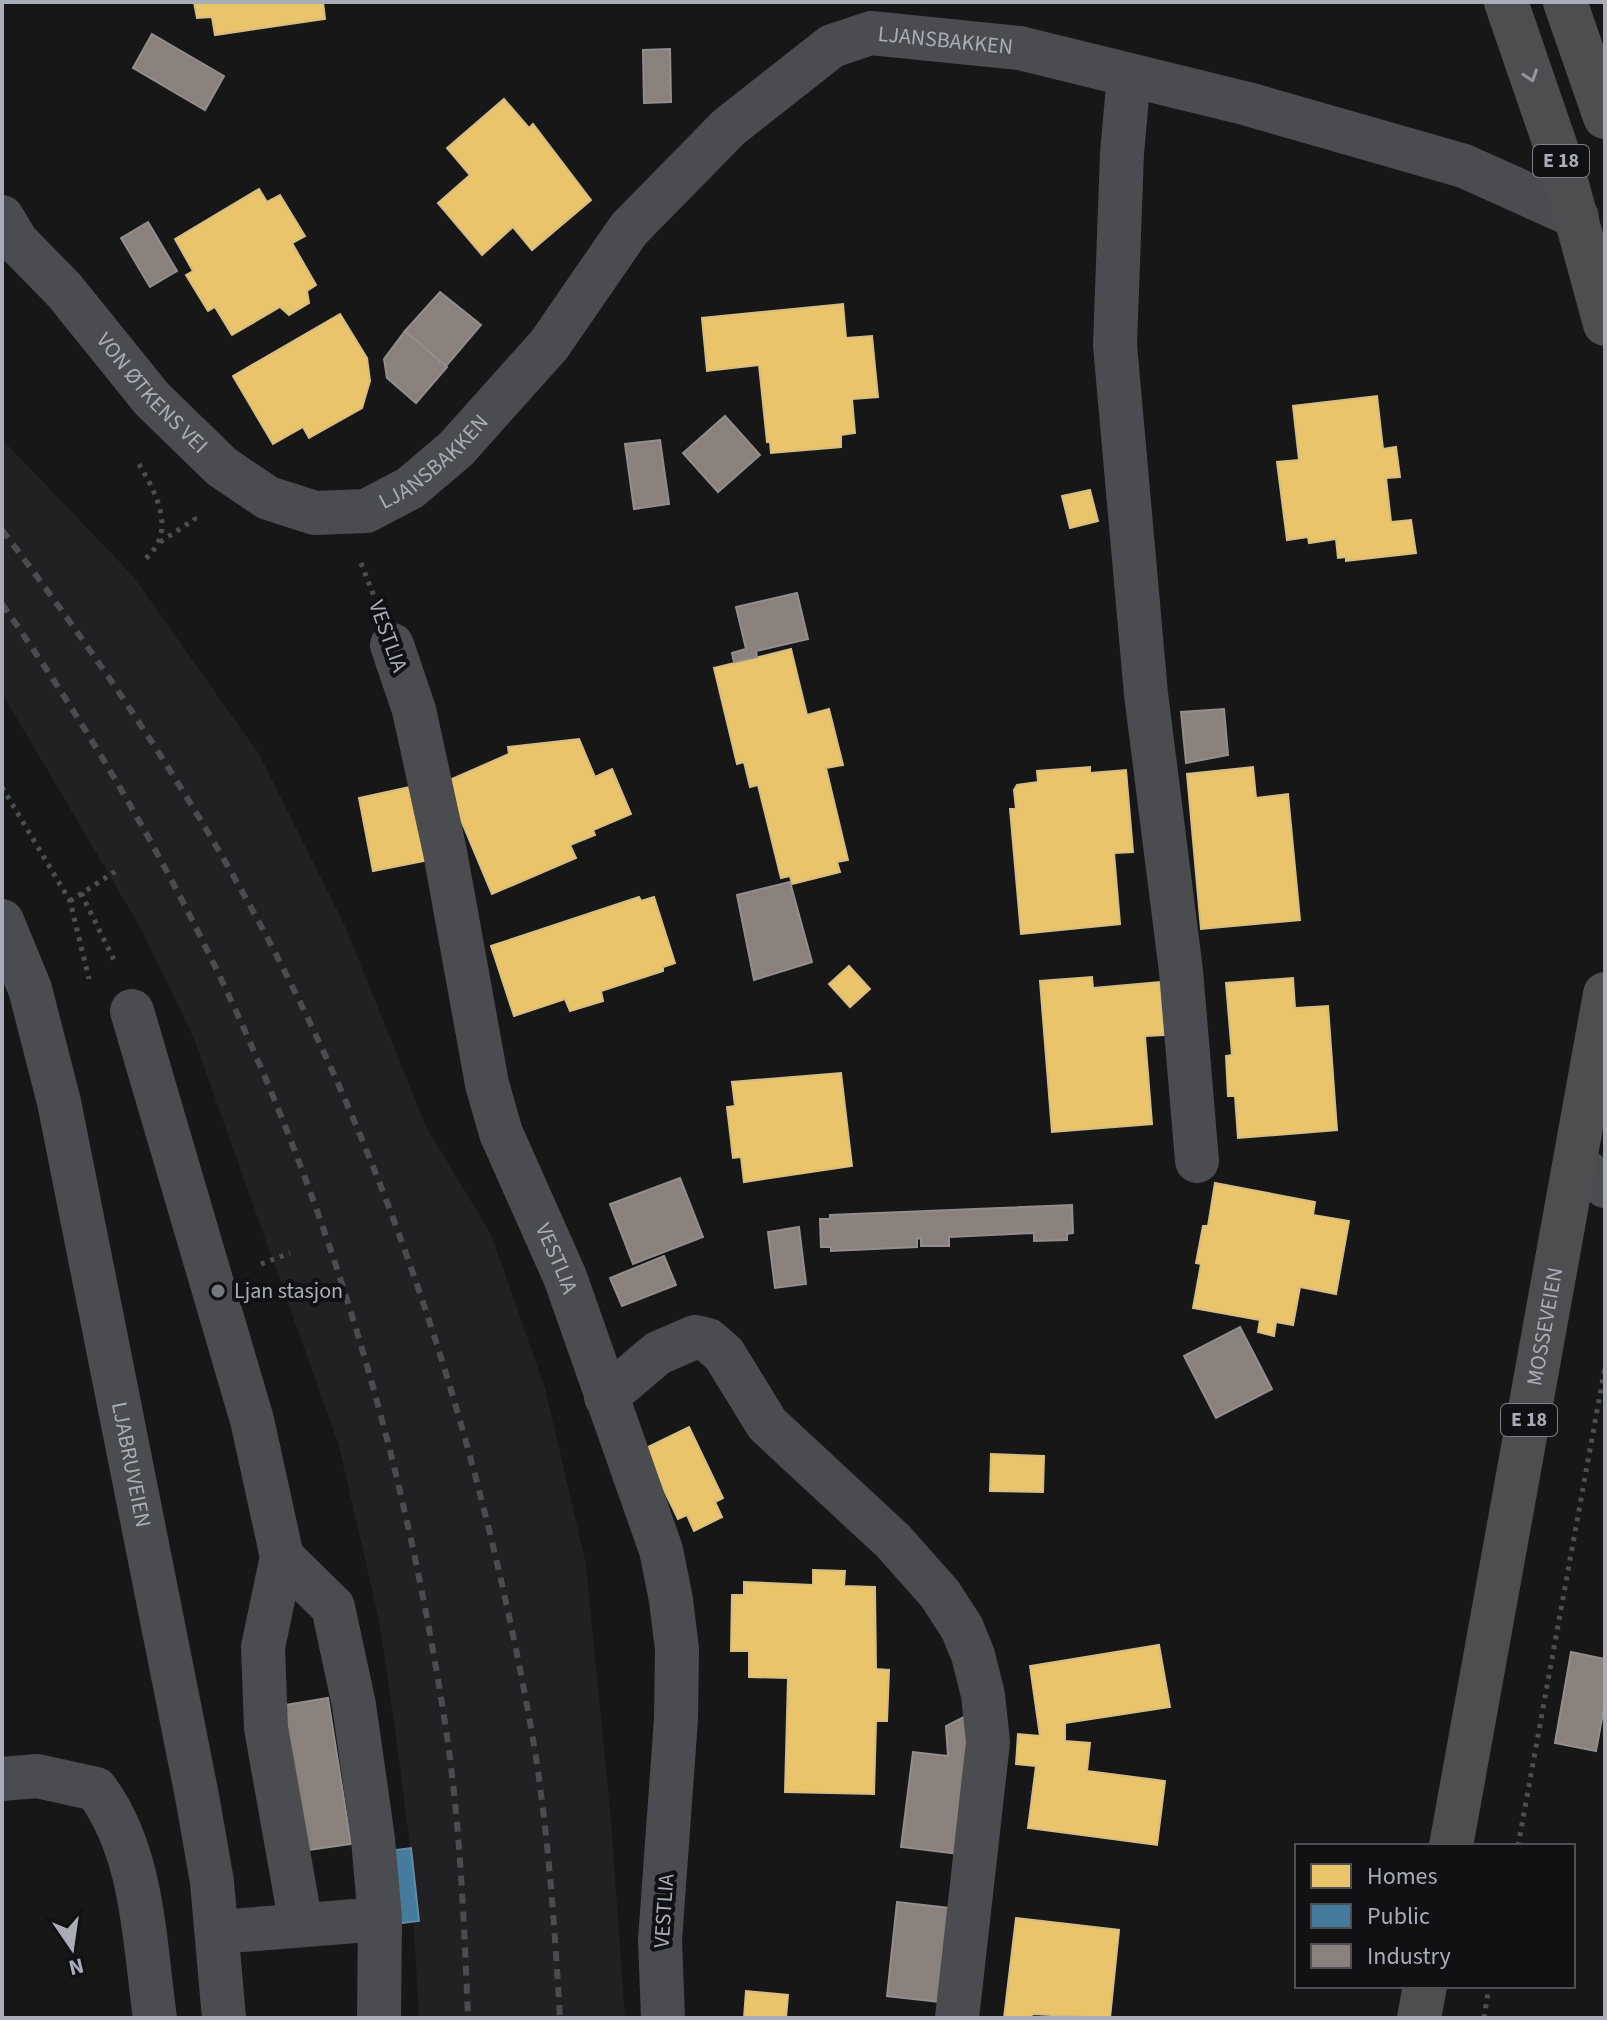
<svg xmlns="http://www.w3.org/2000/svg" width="1607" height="2020" font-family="'Source Sans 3',sans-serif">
<rect width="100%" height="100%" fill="#171717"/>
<polygon fill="#212123" points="2,439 133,576 259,754 345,926 426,1127 491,1234 545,1388 586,1564 611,1821 625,2018 419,2018 409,1839 396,1736 379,1620 339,1446 193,1036 141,929 2,693"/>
<g fill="#e9c46a" stroke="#d6bd81" stroke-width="2">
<polygon points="194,2 323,2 325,19 215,35 212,17 197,18"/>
<polygon points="504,99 529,128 533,124 591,200 532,250 513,227 482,255 438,203 470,175 447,148"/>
<polygon points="259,189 267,202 280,195 305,236 292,243 316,285 307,291 309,303 289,315 280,307 232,335 215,307 208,311 186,275 193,271 175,239"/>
<polygon points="843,304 846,338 872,336 878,397 852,399 855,433 841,435 841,447 771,453 770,442 767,442 759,365 707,371 702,318"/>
<polygon points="340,314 367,358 370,381 362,408 309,438 303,427 273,444 233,376"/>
<polygon points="1377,396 1383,449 1396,447 1400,477 1386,478 1391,522 1411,520 1416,553 1346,561 1346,557 1338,558 1336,539 1309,543 1308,537 1287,540 1277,462 1299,460 1293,406"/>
<polygon points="1090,490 1098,521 1070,528 1062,496"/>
<polygon points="791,649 807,715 829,709 843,765 826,768 848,860 837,862 840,872 792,884 790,876 781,878 758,785 750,787 744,762 737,764 714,668"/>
<polygon points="579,739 595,777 612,769 631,814 593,830 595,835 570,845 576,858 492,894 445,782 509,754 508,747"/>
<polygon points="1090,767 1090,773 1126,770 1133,852 1114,853 1120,924 1021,934 1010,809 1016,809 1014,790 1017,785 1038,782 1037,771"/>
<polygon points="1253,767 1256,798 1288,794 1300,920 1201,929 1187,774"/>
<polygon points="419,785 434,859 373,871 359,798"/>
<polygon points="639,897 641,901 654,897 675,963 663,967 663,971 601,991 603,1001 570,1011 565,999 514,1016 491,946"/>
<polygon points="849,966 870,989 850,1007 829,984"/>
<polygon points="1092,977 1093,988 1160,982 1164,1035 1145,1036 1152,1124 1052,1132 1040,981"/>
<polygon points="1293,978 1295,1008 1328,1006 1337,1130 1238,1138 1235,1096 1228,1096 1226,1056 1232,1055 1226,983"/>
<polygon points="841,1073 852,1166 744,1182 741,1157 733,1158 727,1107 735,1106 732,1082"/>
<polygon points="1215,1183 1315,1202 1313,1215 1349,1221 1336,1294 1300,1287 1293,1325 1276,1322 1274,1336 1258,1332 1260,1320 1193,1308 1201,1264 1196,1263 1203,1226 1208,1226"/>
<polygon points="689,1427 723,1498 715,1502 722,1517 694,1531 687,1515 678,1519 644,1449"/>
<polygon points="991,1454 1044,1456 1043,1492 990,1491"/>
<polygon points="813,1570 845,1571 844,1586 875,1587 876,1669 889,1670 887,1721 876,1721 874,1794 785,1792 788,1678 749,1677 749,1651 731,1651 732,1595 744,1595 744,1582 813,1585"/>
<polygon points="1159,1645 1170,1707 1065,1723 1065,1741 1090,1743 1087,1771 1165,1781 1157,1845 1028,1828 1036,1766 1016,1764 1018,1734 1040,1736 1030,1666"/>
<polygon points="1016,1918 1119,1930 1110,2018 1032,2014 1031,2018 1004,2018"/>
<polygon points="746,1991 788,1995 786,2018 744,2018"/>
</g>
<polygon fill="#457b9d" stroke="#638aa5" stroke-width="2" points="411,1848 419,1921 395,1924 387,1851"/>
<g fill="#8a817c" stroke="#938e8e" stroke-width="2">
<polygon points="152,34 224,76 205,110 133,68"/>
<polygon points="670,49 671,102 644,103 643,50"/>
<polygon points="148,222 177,271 150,287 121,238"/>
<polygon points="440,292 481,325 446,366 405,331"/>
<polygon points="405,331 447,367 416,403 387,378 384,359"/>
<polygon points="725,416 760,455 718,492 683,453"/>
<polygon points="660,440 669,504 634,509 625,444"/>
<polygon points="797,593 808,639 756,651 757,657 734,662 732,653 746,649 736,607"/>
<polygon points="1224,709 1228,755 1186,763 1181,712"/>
<polygon points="790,882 812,962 754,980 737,895"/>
<polygon points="680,1178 703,1237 633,1264 610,1204"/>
<polygon points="1072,1205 1073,1233 1067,1234 1067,1240 1034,1241 1034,1233 949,1237 949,1246 921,1246 921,1238 917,1239 917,1247 831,1251 831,1247 821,1247 820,1219 830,1219 830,1215"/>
<polygon points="799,1227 806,1284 775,1288 768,1232"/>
<polygon points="664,1256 676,1285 622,1306 610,1278"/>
<polygon points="1240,1327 1272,1389 1216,1418 1184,1356"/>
<polygon points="1571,1652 1605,1659 1605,1702 1596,1751 1555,1743"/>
<polygon points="328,1698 351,1844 301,1851 279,1706"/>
<polygon points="968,1715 958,1854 901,1847 913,1752 948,1756 946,1726"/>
<polygon points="897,1902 949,1908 939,2002 887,1996"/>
</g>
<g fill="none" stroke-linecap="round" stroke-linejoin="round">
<g stroke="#4d4e52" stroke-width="5" stroke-dasharray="4 6" stroke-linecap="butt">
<path d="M139,464C157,495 177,532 145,559"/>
<polyline points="160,542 195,519 191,512"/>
<polyline points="361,563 375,599"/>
<polyline points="2,787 70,901 89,979"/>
<polyline points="81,893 116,964"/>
<polyline points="70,901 116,871"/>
<polyline points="261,1264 290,1253"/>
<polyline points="1518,1846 1605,1367"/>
<polyline points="1484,2018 1489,1986"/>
</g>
<g stroke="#4b4c50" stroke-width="44">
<polyline points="1129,76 1122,153 1115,345 1146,694 1181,971 1197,1161"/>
<path id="s1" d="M2,217L17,242L64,290L152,399L222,467L268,498L315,513L366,511L410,488L456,449L549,345L629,229L729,127L832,46L871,33L1020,48L1248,104L1464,166L1577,217"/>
<path id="s2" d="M392,645L414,710L445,852L487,1084L501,1133L565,1277L661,1550L671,1600L677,1649L676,1719L660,1940L663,2018"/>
<path id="s3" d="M2,921L30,989L59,1102L197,1796L212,1882L224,2018"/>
<polyline points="132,1011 252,1420 282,1557 333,1607 354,1705 373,1839 380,1919 379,2018"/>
<polyline points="1576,1164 1605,1186"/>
<polyline points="606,1397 658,1353 695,1337 708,1340 724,1354 767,1424 893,1541 940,1594 962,1628 973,1655 983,1695 988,1742 957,2018"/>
<polyline points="282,1557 263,1647 266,1728 301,1925"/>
<path d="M2,1779L37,1776L96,1789C144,1854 144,1941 155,2018"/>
<polyline points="218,1932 380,1919"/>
</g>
<g stroke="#4e4e51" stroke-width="44">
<polyline points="1506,2 1560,159 1605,324"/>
<polyline points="1565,2 1605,117"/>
<path id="s4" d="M1451,1846L1605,994"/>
<polyline points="1419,2018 1425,1986"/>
</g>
<g stroke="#4b4c4f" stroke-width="6" stroke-dasharray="10 8" stroke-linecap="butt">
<path d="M2,530C92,648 176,772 248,902C387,1154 476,1429 528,1711C547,1812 554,1916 560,2018"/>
<path d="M2,604C241,944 382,1313 445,1723C460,1820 464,1920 468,2018"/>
</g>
</g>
<defs><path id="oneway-chevron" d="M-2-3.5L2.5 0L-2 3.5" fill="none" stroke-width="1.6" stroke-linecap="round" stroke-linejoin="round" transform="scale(2)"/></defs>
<use stroke="#92959e" href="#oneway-chevron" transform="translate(1531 76) rotate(71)"/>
<circle fill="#757880" stroke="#111113" stroke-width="3" cx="218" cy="1291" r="8"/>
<g text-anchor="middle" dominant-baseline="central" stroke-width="8" stroke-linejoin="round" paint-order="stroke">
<g fill="#111113" stroke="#7b7e86" stroke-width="2">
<rect x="1533" y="145" width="56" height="32" rx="6"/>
<rect x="1501" y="1404" width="56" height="32" rx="6"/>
</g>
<g font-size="20" font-weight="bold" fill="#a8adb8">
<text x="1561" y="161">E 18</text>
<text x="1529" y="1420">E 18</text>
</g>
<g font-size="22" fill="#a8adb8" stroke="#111113">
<text stroke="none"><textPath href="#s1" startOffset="1270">LJANSBAKKEN</textPath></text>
<text stroke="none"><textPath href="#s1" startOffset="232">VON ØTKENS VEI</textPath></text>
<text stroke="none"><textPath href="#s1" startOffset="574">LJANSBAKKEN</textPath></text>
<text transform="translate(388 636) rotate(70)">VESTLIA</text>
<text stroke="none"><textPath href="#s2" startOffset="638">VESTLIA</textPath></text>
<text stroke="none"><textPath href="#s4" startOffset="528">MOSSEVEIEN</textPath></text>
<text stroke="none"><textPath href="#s3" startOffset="560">LJABRUVEIEN</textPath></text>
<text transform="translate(664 1911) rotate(-86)">VESTLIA</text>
</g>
<g font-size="22" fill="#a8adb8" stroke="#111113" text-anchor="start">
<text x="234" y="1291">Ljan stasjon</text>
</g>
</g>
<rect width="1607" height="2020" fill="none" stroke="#a8adb8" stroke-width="8"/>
<rect x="1295" y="1844" width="280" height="144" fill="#111113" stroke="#4d4f55" stroke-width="2"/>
<rect x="1311" y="1864" width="40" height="24" fill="#e9c46a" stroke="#4d4f55" stroke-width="2"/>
<text x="1367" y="1884" font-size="24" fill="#a8adb8">Homes</text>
<rect x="1311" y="1904" width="40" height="24" fill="#457b9d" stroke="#4d4f55" stroke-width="2"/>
<text x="1367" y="1924" font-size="24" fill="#a8adb8">Public</text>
<rect x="1311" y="1944" width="40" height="24" fill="#8a817c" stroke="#4d4f55" stroke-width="2"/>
<text x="1367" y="1964" font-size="24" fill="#a8adb8">Industry</text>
<g transform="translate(72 1948) rotate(167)" stroke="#111113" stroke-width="6" paint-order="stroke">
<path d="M0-6L14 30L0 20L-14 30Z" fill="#a8adb8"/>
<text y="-12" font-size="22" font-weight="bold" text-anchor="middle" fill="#a8adb8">N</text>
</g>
</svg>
